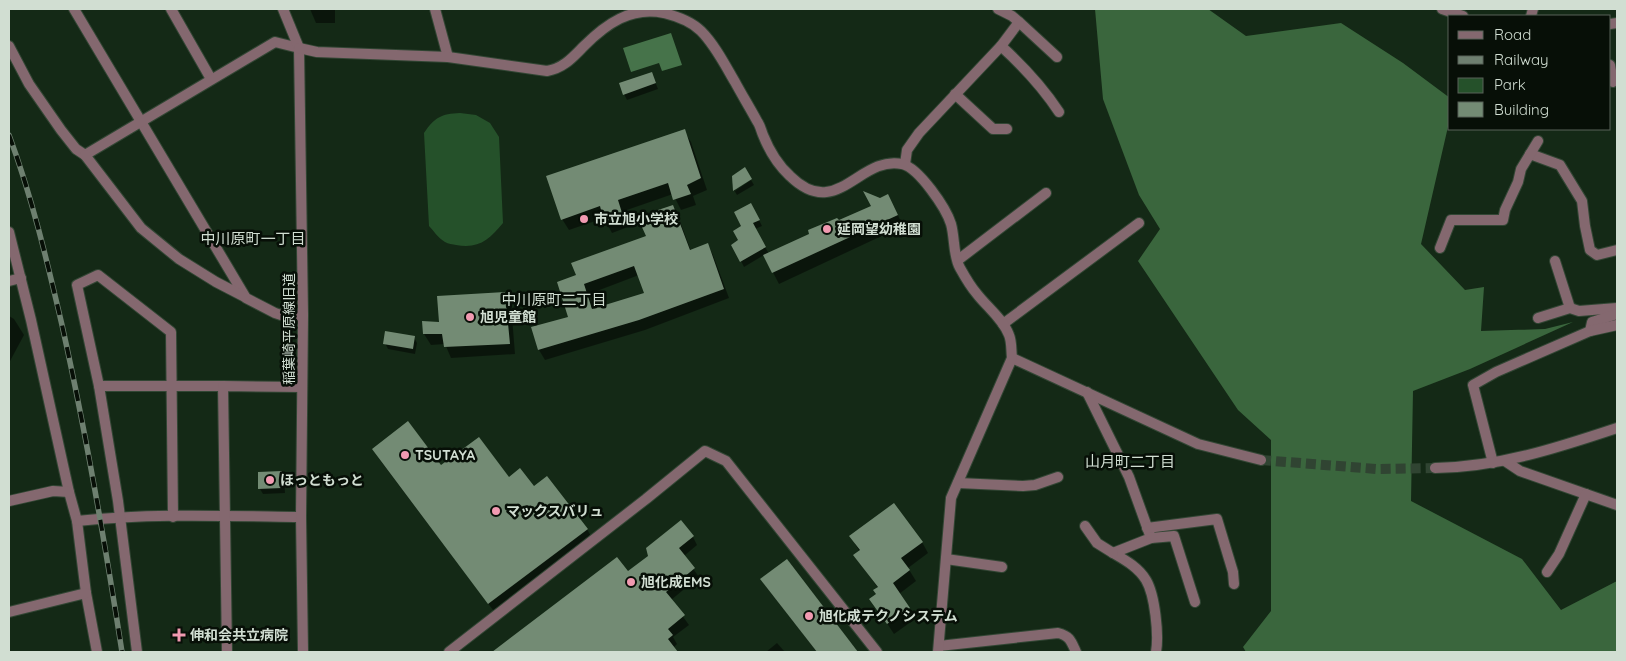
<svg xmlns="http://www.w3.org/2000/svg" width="1626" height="661" font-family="Quicksand,'Noto Sans JP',sans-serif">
<rect width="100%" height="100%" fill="#142916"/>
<path fill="#25512a" d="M460,113L476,115L490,123L499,137L503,223C489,240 479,249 456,245C453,244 448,244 445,242C438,238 434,231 429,226L424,133C435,117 441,114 460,113Z"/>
<polygon fill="#3a663d" points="1095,9 1208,9 1246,36 1341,23 1403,63 1450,98 1450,118 1421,244 1465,290 1484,287 1481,331 1545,329 1573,322 1470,369 1413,391 1411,501 1522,559 1561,610 1617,581 1617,652 1246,652 1243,647 1271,611 1271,440 1238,410 1138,261 1160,229 1139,195 1103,99"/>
<polygon fill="#46734a" points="671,33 682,65 662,71 659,63 631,72 623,48"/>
<g fill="#0007" fill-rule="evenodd">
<polygon points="310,9 335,9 335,23 316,23"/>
<polygon points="654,79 658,89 627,100 624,94"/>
<polygon points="684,131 691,142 707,190 693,196 696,205 681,210 673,194 624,211 628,227 612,233 604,218 569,230 562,219"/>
<polygon points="751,180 754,185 737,195 734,190 735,188 735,191"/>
<polygon points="751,204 762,226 755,229 769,254 838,222 894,207 903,226 779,284 764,255 744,267 733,245 740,241"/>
<path d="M672,206L678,216L691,251L708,245L713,255L729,298L645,330L545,360L539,350L533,328L570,317L577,276L647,237L650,223ZM639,275L646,294L594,310L589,294Z"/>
<polygon points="505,294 511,304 515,354 451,358 445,344 431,345 424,334"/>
<polygon points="9,316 14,319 24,335 9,363"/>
<polygon points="414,337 417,343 415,354 388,349 385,343"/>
<polygon points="373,449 441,467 509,479 533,487 587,529 593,540 496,614 380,460"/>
<polygon points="281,472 284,478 285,493 263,494 260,489"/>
<polygon points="693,537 697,545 684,556 699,577 671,600 689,625 673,637 677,644 673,648 676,652 494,652 616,559 627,573"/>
<polygon points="851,537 922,542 928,553 908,568 916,581 899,594 915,619 894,634 871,599 877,595 878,588 855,556 860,552"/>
<polygon points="786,561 857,652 817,652 767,588 762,580"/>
<polygon points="777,643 785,652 766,652"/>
</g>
<g fill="#738b74" fill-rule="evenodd">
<polygon points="652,72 656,83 623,95 619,83"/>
<polygon points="685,129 701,178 687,185 691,194 673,200 668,183 618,200 623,216 604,222 600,206 561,220 546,176"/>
<polygon points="745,167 752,179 733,191 732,176"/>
<polygon points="863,191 880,198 888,194 898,215 772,273 763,255 809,234 808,230 837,218 839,220 871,206"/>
<polygon points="751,203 760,220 753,223 766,247 740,262 731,245 738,240 733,231 741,226 734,212"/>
<path d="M673,205L690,250L708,243L724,289L639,320L538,350L531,327L568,317L557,282L576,275L571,263L646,236L641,225L649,222L646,214ZM634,266L644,293L592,309L584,284Z"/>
<polygon points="505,292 510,344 444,347 442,334 423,334 422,321 439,322 437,296"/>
<polygon points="385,331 415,336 413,349 383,344"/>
<polygon points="408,421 441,465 479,437 509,477 520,468 534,486 547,476 588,529 488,604 372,449"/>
<polygon points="282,471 282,488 258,489 258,472"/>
<polygon points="894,503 923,542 901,558 910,570 893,583 910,608 887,624 869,599 876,594 873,590 878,587 853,555 860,550 849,536"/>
<polygon points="681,520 694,536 679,548 695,568 666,592 685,615 668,629 673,635 668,639 678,652 492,652 617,557 628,571 648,556 646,548"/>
<polygon points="787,559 858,652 817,652 760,579"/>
</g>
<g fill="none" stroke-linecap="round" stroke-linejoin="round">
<polyline stroke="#304432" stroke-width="10" stroke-dasharray="10 5" stroke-linecap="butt" points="1261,460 1377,469 1435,468"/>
<g stroke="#324634" stroke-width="12">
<g id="minor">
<polyline points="74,9 246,298 275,313 284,316 303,315"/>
<polyline points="171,9 211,79"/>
<polyline points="435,9 448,57"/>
<polyline points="1442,9 1463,16"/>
<polyline points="1531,16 1533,9"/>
<polyline points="1019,22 1057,57"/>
<polyline points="1610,24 1617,23"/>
<polyline points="9,46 29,84 61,130 76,149 85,155 275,42 299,48"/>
<path d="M1001,46C1024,67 1042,86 1059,112"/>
<polyline points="1610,65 1613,82"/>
<polyline points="955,94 993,129 1007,129"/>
<polyline points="1530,154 1560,165 1582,201 1585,226 1590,250 1597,255 1617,250"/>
<polyline points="85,155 141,228 179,259 216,282 245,297"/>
<polyline points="905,164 907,150 919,133 1001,46 1019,22 1012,16 998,9"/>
<polyline points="9,232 31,320 69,492 77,521 86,593 97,652"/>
<polyline points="1440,248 1451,220 1503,220 1505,210 1518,182 1521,169 1538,141"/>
<polyline points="958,260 1046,193"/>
<polyline points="1555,261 1570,308"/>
<polyline points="9,281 21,278"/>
<polyline points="1538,318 1570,308 1579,311 1617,308"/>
<polyline points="1003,324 1139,223"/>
<polyline points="1590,331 1592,322 1617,314"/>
<polyline points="1012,358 1198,444 1261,460"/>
<polyline points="99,386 77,285 98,275 171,332 173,517"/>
<path d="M1087,392L1129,477L1151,538L1113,553C1125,560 1138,567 1146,580C1155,595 1159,635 1156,652"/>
<polyline points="1505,461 1520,471 1617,505"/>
<polyline points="1493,463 1473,385 1496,372 1590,331 1617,325"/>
<path d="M1435,468C1499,467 1557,448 1617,428"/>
<polyline points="958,483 1023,486 1035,485 1058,477"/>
<polyline points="9,501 53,491 69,492"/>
<path d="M77,521C150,513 228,516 301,517"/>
<polyline points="1085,526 1097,543 1113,553"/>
<polyline points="1147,528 1217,519 1233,572 1234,584"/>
<polyline points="1151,538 1174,536 1195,602"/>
<polyline points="946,559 1002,567"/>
<polyline points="1547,572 1559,554 1586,494"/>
<polyline points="9,612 86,593"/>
<path d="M939,646L1058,633C1070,636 1071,641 1076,652"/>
<polyline points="137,652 118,501 99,386 223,386"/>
<polyline points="227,652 223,386 302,387"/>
<polyline points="449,652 646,499 705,451 726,461 877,652"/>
</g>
</g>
<g stroke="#324634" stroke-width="12">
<g id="tertiary">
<polyline points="283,9 299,48 303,315 301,517 303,652"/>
<path d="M299,48L317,52L448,57L547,71C564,68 573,57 584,46C606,24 631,6 664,13C676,16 692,22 701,31C715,45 725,65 735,82C742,95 750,108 757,121C760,125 761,130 763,135C769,150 778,165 790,176C837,222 859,155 902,164C919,168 946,208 951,224C955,238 953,256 960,268C965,277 970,286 977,294C987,307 1003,319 1009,335C1012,342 1011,351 1012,358L951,498L938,652"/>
</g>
</g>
<use href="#minor" stroke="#84686f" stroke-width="10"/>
<use href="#tertiary" stroke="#84686f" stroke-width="10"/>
<g stroke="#6e8070" stroke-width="5.5">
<path id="rail" d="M9,135C32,197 47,261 62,325C86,433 105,543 122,652"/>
</g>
<use href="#rail" stroke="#070f07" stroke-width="4" stroke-dasharray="11" stroke-linecap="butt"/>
</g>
<g fill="#f19ab1" stroke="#070f07" stroke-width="2">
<circle cx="584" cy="219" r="5"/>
<circle cx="827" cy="229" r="5"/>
<circle cx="470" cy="317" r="5"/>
<circle cx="405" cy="455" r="5"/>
<circle cx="270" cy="480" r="5"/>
<circle cx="496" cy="511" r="5"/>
<circle cx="631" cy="582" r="5"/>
<circle cx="809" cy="616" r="5"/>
<path d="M176.5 627.5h5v5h5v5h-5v5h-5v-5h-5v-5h5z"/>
</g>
<g text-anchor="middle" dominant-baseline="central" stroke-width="5" stroke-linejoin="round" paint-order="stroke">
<g font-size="14" font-weight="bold" fill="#d1ded2" stroke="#070f07" text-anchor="start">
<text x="594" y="219">市立旭小学校</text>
<text x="837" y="229">延岡望幼稚園</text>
<text x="480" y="317">旭児童館</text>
<text x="415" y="455">TSUTAYA</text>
<text x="280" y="480">ほっともっと</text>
<text x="506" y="511">マックスバリュ</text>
<text x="641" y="582">旭化成EMS</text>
<text x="819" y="616">旭化成テクノシステム</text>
<text x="190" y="635">伸和会共立病院</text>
</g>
<g font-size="14" fill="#d1ded2" stroke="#070f07">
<text transform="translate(289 329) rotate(-90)">稲葉崎平原線旧道</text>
</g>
<g font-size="15" fill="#d1ded2" stroke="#070f07">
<text x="253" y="238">中川原町一丁目</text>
<text x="554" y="299">中川原町二丁目</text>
<text x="1130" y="461">山月町二丁目</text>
</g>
</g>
<rect width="1626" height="661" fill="none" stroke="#d1ded2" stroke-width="20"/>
<rect x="1448" y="15" width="162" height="115" fill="#070f07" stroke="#586258"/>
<rect x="1458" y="31" width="25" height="8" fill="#84686f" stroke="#586258"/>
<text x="1494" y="40" font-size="15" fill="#d1ded2">Road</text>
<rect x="1458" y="56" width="25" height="8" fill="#6e8070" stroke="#586258"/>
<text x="1494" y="65" font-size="15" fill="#d1ded2">Railway</text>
<rect x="1458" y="78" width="25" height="15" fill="#25512a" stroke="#586258"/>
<text x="1494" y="90" font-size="15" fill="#d1ded2">Park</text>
<rect x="1458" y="102" width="25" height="15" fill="#738b74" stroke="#586258"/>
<text x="1494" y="115" font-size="15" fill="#d1ded2">Building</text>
</svg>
